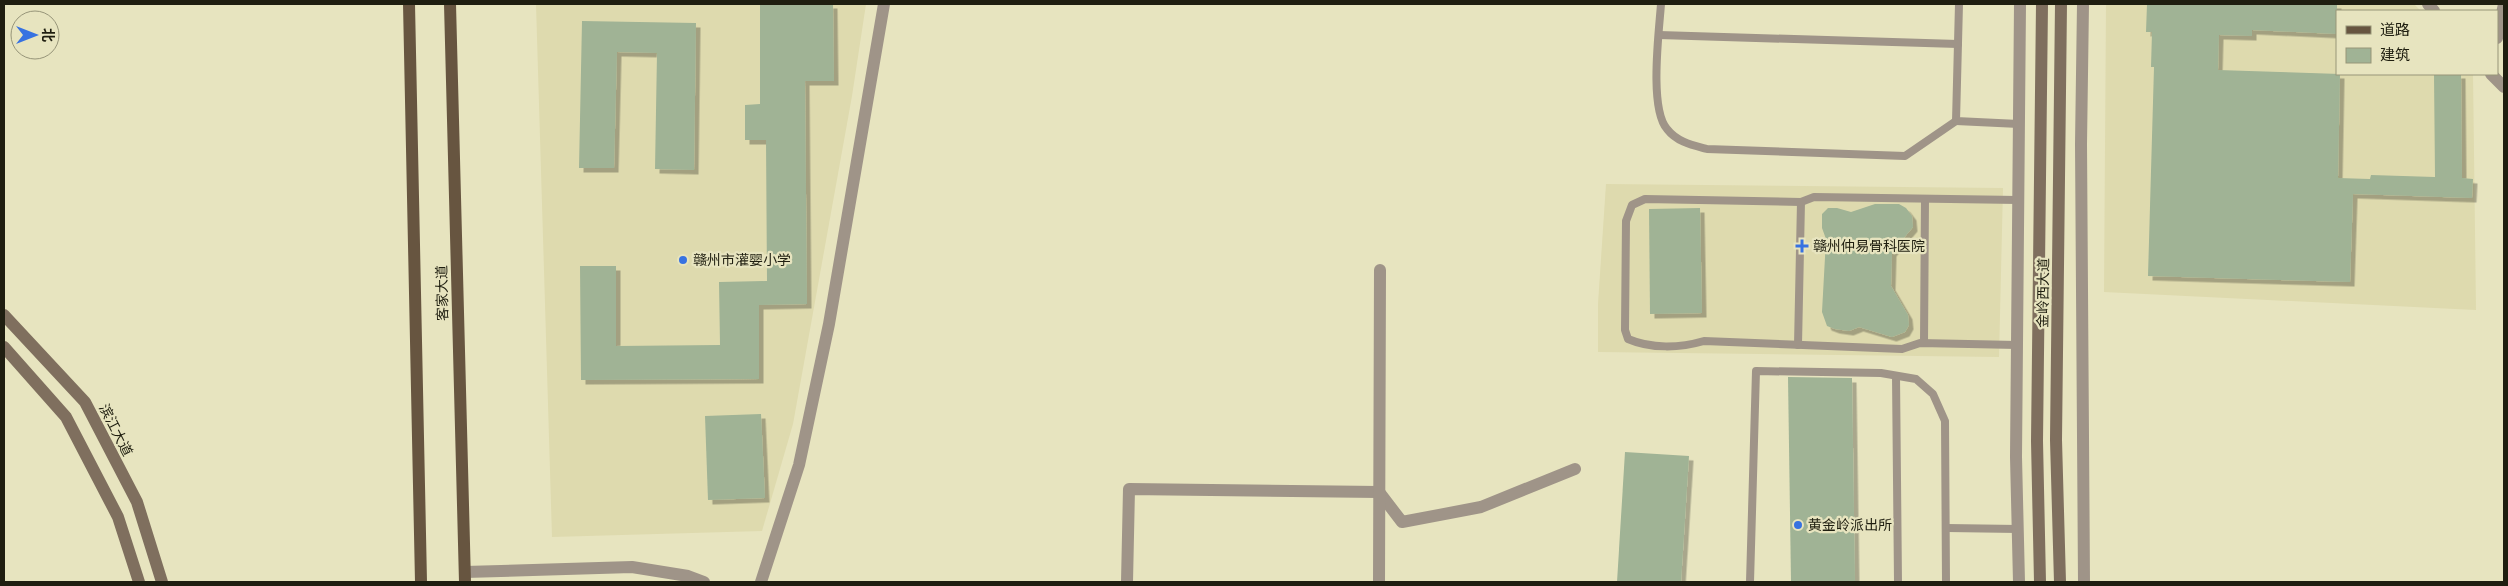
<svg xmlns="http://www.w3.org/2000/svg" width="2508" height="586" font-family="Arial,'Noto Sans SC',sans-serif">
<defs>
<filter id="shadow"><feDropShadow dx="4.5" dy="4.5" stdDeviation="0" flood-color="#0004"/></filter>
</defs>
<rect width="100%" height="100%" fill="#e7e4bf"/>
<g fill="#dedaae">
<polygon points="536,4 866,4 852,96 793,424 762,531 552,537"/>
<polygon points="2106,4 2414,4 2421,11 2337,11 2337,74 2473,74 2476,310 2104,292"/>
<polygon points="1606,184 2003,188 1999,357 1598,352 1598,304"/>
</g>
<g fill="#a0b395" filter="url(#shadow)">
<polygon points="760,4 833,4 834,81 805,81 807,304 759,305 759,379 581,380 580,266 616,266 616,346 720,345 719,282 767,281 766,140 745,140 745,105 760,104"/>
<polygon points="2147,4 2337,4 2337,34 2252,30 2252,36 2219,35 2218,70 2340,74 2338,178 2370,179 2371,175 2435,177 2434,74 2461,74 2462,178 2473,179 2472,198 2353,194 2350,282 2148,276 2154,67 2151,67 2152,32 2146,32"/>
<polygon points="582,21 696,23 694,170 655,169 657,53 617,52 614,168 579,168"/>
<polygon points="1875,204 1899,204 1906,208 1912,216 1913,227 1892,252 1891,286 1908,315 1909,325 1905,332 1892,337 1859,327 1849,331 1835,329 1827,326 1822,312 1826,239 1822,228 1822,214 1828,208 1837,208 1851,212"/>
<polygon points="1700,208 1702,313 1650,314 1649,209"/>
<polygon points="1788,377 1852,378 1855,582 1791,582"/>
<polygon points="761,414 765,498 708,500 705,416"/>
<polygon points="1625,452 1689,456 1681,582 1617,582"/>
</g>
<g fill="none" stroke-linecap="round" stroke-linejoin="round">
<g stroke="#9f9488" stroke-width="8">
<path d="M1661,4C1659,32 1649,108 1667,129C1677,142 1692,145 1707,149L1905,156L1956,121"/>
<polyline points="1959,4 1956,121 2019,124"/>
<polyline points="1659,35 1958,44"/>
<polyline points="1924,343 1925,199"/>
<polyline points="1798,345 1801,202"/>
<path d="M2017,345L1920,343L1902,349L1704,341C1680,348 1651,349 1628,339L1625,330L1626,221L1632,205L1645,199L1801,202L1814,197L2018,200"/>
<polyline points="1896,376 1898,582"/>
<polyline points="1947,528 2018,529"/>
<polyline points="1750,582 1756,371 1881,373 1916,379 1933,394 1945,421 1946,582"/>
</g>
<g stroke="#9f9488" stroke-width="12">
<polyline points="2428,4 2434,11"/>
<polyline points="2497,38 2504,4"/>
<polyline points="2491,74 2504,87"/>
<polyline points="465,572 632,567 688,576 704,582"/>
<polyline points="1127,582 1129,489 1379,492 1402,522 1481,507 1575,469"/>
</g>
<g stroke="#9f9488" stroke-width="12">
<polyline points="2083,4 2081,144 2084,582"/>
<polyline points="761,582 799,465 829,324 884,4"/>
<polyline points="1379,582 1380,270"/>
<polyline points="2019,582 2016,457 2020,4"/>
</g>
<g stroke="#7f6f5e" stroke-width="12">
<polyline points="4,315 85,402 137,502 162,582"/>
<polyline points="4,347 66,417 118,517 139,582"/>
<polyline points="2040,582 2037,441 2042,4"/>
<polyline points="2060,582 2056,440 2061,4"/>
</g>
<g stroke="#675540" stroke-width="12">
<polyline points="409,4 421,582"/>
<polyline points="450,4 465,582"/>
</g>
</g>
<g fill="#3772e1" stroke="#e7e4bf" stroke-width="2">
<path d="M1799.5 238.5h5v5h5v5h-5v5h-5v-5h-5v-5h5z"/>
<circle cx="683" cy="260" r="5"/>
<circle cx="1798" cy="525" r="5"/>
</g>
<g text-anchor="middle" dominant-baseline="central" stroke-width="4.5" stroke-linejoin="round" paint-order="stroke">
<g font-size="14" fill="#1f1e10" stroke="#e7e4bf" text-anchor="start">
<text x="1813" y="246">赣州仲易骨科医院</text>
<text x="693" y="260">赣州市灌婴小学</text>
<text x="1808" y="525">黄金岭派出所</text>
</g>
<g font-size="14" fill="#1f1e10" stroke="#e7e4bf">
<text transform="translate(442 293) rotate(-91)">客家大道</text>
<text transform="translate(2043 293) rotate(-89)">金岭西大道</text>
<text transform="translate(116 430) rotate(63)">滨江大道</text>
</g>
</g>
<rect width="2508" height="586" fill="none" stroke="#1f1e10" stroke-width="10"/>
<rect x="2336" y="10" width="162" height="65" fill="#e7e4bf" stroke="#979579"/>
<rect x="2346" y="26" width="25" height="8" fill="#675540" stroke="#979579"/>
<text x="2380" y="35" font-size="15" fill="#1f1e10">道路</text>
<rect x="2346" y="48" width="25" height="15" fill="#a0b395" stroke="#979579"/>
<text x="2380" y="60" font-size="15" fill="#1f1e10">建筑</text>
<g transform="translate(35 35) rotate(90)"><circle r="24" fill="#e7e4bf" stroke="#979579"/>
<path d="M0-4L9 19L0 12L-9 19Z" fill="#3772e1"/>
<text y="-8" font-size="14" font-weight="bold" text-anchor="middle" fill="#1f1e10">北</text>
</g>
</svg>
